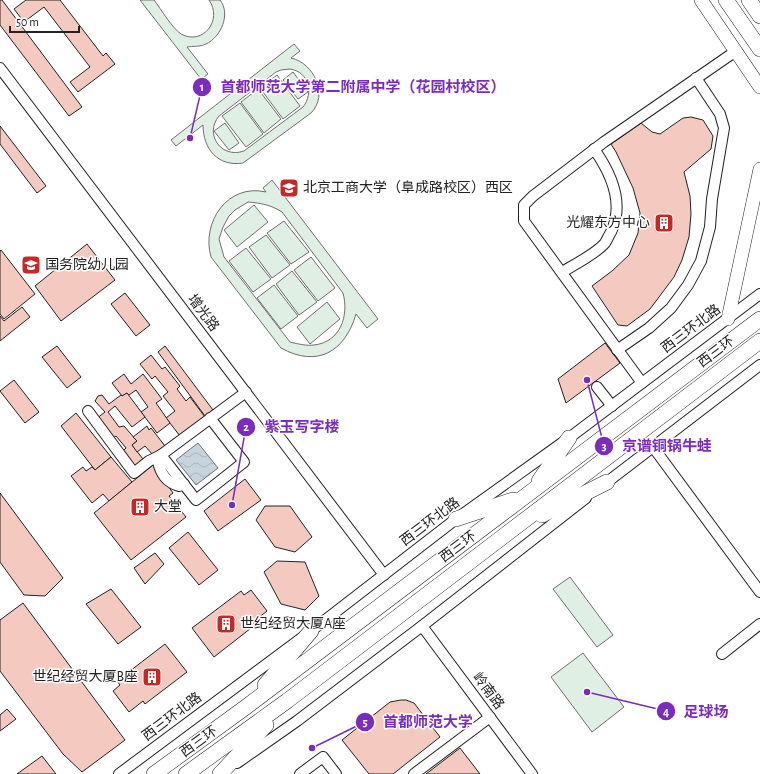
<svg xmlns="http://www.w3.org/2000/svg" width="760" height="774" font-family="'Alegreya Sans','Noto Sans SC',sans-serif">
<defs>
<pattern id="water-waves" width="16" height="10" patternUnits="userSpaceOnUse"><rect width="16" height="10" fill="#c7d3dd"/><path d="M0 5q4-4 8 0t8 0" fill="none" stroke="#abb5bd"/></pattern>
</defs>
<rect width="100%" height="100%" fill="#fff"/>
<g fill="#e0efe3" stroke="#6f6f6f" fill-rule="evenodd">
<path d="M140,0H154C161,9 172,28 181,34C203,46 223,20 209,0H220C231,14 221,37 206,44C200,47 193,46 187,47L208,74L201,79Z"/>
<path d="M294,44L300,51L291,58C314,63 329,95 311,113L243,163C218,167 203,149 203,125L176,146L171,140ZM290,69C309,72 314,93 303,107L244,151C221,159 204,134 219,116L276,72L281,70Z"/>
<polygon points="293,72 308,92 298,99 283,80"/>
<polygon points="277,75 300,106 283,119 260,88"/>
<polygon points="258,89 281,119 264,133 241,102"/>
<polygon points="240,103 263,134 246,147 222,116"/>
<polygon points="225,123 239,143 229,150 214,131"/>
<path d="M272,180L378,319L367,328L356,314C345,352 317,368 281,348L211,257C201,222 228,183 266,192L263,188ZM248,202C261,203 271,205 282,212L343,293C349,315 341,342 314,345C307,346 298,344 290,342L224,257L219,239L223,227L229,216L235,210Z"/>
<polygon points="254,205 268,222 237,247 224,230"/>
<polygon points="284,221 309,252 291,264 267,233"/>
<polygon points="266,235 290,265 272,278 249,247"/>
<polygon points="246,248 271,279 253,292 229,261"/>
<polygon points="311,257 335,288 318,301 294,270"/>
<polygon points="292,271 317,302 299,315 276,284"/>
<polygon points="274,285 298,316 281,329 257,298"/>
<polygon points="327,302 340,319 310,344 297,327"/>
<polygon points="570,577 613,635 597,647 553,589"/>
<polygon points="583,653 624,707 592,732 551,677"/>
</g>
<polygon fill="url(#water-waves)" stroke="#6f6f6f" points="198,443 218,468 196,485 176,460"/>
<g fill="#f3c9c0" stroke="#222">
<polygon points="0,0 2,0 82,107 69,116 0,25"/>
<polygon points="26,0 60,0 103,56 106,53 115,64 78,92 70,82 90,67 44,7 24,22 14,9"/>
<polygon points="691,117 703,120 713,136 711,149 684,172 690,196 691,214 689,237 682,260 674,277 650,309 627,326 618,325 592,286 612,271 629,255 638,233 640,213 633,188 616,152 611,144 641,123 652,132 660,134 683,118"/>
<polygon points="0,126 46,186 37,193 0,144"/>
<polygon points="87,244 115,280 61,321 35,286"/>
<polygon points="1,250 35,294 4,319 0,314 0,251"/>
<polygon points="125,293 150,325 136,336 111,304"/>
<polygon points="22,307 30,317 0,341 0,316 4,321"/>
<polygon points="605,343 620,363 566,403 558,379"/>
<polygon points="57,346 81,377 67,388 42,357"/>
<polygon points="165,346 213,410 205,416 158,352"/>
<polygon points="151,355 162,369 165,367 180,386 177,389 186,401 190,397 205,417 180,436 166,418 175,411 163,396 168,392 155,376 152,379 140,364"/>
<polygon points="124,374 131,384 143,374 162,399 156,403 170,423 157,433 141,412 148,407 136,390 129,395 127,393 122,396 112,383"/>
<polygon points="14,380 39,412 25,423 0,391"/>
<polygon points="127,393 145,417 132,427 115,406 108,412 119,427 124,426 137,441 132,445 143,459 135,466 123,451 126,448 116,436 112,439 96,419 105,412 95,401 98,396 102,395 109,404 121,395 122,396"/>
<polygon points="76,413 111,457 95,470 61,426"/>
<polygon points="147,426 149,430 151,428 165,446 153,455 145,446 137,452 132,445 137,441 133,437"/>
<polygon points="111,457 132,482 109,501 103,494 92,503 71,476 83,467 86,471 92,467 95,470"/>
<polygon points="153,465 173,493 169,496 186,517 131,560 94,513"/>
<polygon points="245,479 261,500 218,531 204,511"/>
<polygon points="0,493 63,578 45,596 24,595 0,562"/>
<polygon points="265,506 290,506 312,537 295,552 275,547 256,520"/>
<polygon points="188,532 218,570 199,585 169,548"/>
<polygon points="155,553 164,564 145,584 134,568"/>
<polygon points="277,561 305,562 319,596 305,610 281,604 264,572"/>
<polygon points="111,589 141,627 118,644 86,604"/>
<polygon points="251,590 267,611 253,622 255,625 214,657 192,628 241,591 244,595"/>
<polygon points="23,603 125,740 82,772 63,754 0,671 0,620"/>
<polygon points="165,644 187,672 145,704 143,701 129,712 113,691 120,685 117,681"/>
<polygon points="401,700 406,700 414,703 440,737 393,774 369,774 342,740 390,702"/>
<polygon points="7,709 16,719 0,731 0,715"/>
<polygon points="460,748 480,774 426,774"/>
<polygon points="42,756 56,774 17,774"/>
</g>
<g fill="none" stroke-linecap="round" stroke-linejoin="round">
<g stroke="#222" stroke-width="12">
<g id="minor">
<polyline points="0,68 384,575"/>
<path d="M562,272C574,265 597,253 605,243C607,240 609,235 611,232C625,203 611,173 594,149"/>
<polyline points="617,350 649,328 671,308 688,285 701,261 710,227 712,199 724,128 720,114 696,78"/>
<polyline points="642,383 524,221 524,205 533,196 604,142 736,51"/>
<polyline points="597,387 612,406"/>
<polyline points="88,411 134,473 149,461 161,455"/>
<polyline points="210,418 244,462 196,500 161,455 246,392"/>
<polyline points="653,447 760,592"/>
<path d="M161,455L158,462C161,474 166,482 179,486L184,484"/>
<polyline points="602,486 760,365"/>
<polyline points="422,626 532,774"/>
<polyline points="722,654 760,624"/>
<polyline points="237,763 297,721 422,626 586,498"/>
<polyline points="119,774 311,631 456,519 569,438 760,294"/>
<polyline points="300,774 323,757 336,774"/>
<polyline points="414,774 490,717"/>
</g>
</g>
<g stroke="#222" stroke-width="14">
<g id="major">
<polyline points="701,0 760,87"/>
<polyline points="728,319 760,169"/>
</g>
</g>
<g stroke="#222" stroke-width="16">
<g id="highway">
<polyline points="726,0 760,49"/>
<polyline points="749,0 760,16"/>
<polyline points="539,481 569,438"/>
<polyline points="542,515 607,482"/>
<polyline points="456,519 513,500"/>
<polyline points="265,685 311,631"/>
<polyline points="154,774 246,707 760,319"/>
<polyline points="186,774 287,701 760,341"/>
<polyline points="220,774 266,725"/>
</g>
</g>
<use href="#minor" stroke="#fff" stroke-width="10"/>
<use href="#major" stroke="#fff" stroke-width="13"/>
<use href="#highway" stroke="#fff" stroke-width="15"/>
</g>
<defs>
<g id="university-square" transform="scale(1)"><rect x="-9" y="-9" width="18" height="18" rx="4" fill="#c62828" stroke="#fff"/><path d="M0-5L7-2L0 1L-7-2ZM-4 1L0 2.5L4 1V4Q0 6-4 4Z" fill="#fff"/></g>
<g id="building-square" transform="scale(1)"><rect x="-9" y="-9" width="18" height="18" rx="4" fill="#c62828" stroke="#fff"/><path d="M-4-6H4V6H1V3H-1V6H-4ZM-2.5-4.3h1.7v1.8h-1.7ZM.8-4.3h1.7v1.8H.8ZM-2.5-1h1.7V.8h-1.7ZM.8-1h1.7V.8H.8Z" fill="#fff"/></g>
<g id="school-square" transform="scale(1)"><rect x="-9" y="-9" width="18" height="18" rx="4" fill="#c62828" stroke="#fff"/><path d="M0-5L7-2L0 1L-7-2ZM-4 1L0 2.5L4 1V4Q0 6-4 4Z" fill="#fff"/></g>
</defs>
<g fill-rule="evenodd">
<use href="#university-square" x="289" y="188"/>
<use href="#building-square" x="664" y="223"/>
<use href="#school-square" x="31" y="265"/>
<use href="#building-square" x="140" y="507"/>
<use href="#building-square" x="226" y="624"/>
<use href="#building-square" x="152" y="677"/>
</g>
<g text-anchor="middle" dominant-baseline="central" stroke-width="3" stroke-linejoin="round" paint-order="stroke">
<g font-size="14" fill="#222" stroke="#fff" text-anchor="start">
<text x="303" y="188">北京工商大学（阜成路校区）西区</text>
<text x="650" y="223" text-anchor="end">光耀东方中心</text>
<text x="45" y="265">国务院幼儿园</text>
<text x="154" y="507">大堂</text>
<text x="240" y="624">世纪经贸大厦A座</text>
<text x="138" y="677" text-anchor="end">世纪经贸大厦B座</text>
</g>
<g font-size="14" fill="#222" stroke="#fff">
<text transform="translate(203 313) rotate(53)">增光路</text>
<text transform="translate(691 329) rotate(-37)">西三环北路</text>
<text transform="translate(716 352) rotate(-37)">西三环</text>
<text transform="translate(430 522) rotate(-37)">西三环北路</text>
<text transform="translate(458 547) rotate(-37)">西三环</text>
<text transform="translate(488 691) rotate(53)">岭南路</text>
<text transform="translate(172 717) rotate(-37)">西三环北路</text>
<text transform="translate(199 742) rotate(-36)">西三环</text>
</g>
</g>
<path fill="none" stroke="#7b2cbf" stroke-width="1.5" d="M190 138L202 87M232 505L246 427M587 380L604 446M587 692L666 711M312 748L365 722"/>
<g fill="#7b2cbf" stroke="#fff" stroke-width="1.5">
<circle cx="190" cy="138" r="4"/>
<circle cx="232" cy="505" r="4"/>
<circle cx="587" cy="380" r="4"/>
<circle cx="587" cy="692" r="4"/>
<circle cx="312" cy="748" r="4"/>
<circle cx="202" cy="87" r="10"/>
<circle cx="246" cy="427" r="10"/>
<circle cx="604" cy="446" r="10"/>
<circle cx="666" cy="711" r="10"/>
<circle cx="365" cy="722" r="10"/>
</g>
<g font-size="12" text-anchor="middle" font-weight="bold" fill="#fff">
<text x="202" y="91">1</text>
<text x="246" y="431">2</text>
<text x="604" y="450">3</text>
<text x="666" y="716">4</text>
<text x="365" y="726">5</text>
</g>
<g font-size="15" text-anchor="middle" font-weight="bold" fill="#7b2cbf" stroke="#fff" stroke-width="3" stroke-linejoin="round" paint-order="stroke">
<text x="363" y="92">首都师范大学第二附属中学（花园村校区）</text>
<text x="302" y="432">紫玉写字楼</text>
<text x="667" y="451">京谱铜锅牛蛙</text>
<text x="706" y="717">足球场</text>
<text x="428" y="727">首都师范大学</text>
</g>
<path d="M10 26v6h69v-6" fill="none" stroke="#222222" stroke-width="2"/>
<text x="16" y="26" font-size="12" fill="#222222" stroke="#ffffff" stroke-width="3" paint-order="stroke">50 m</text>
</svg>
